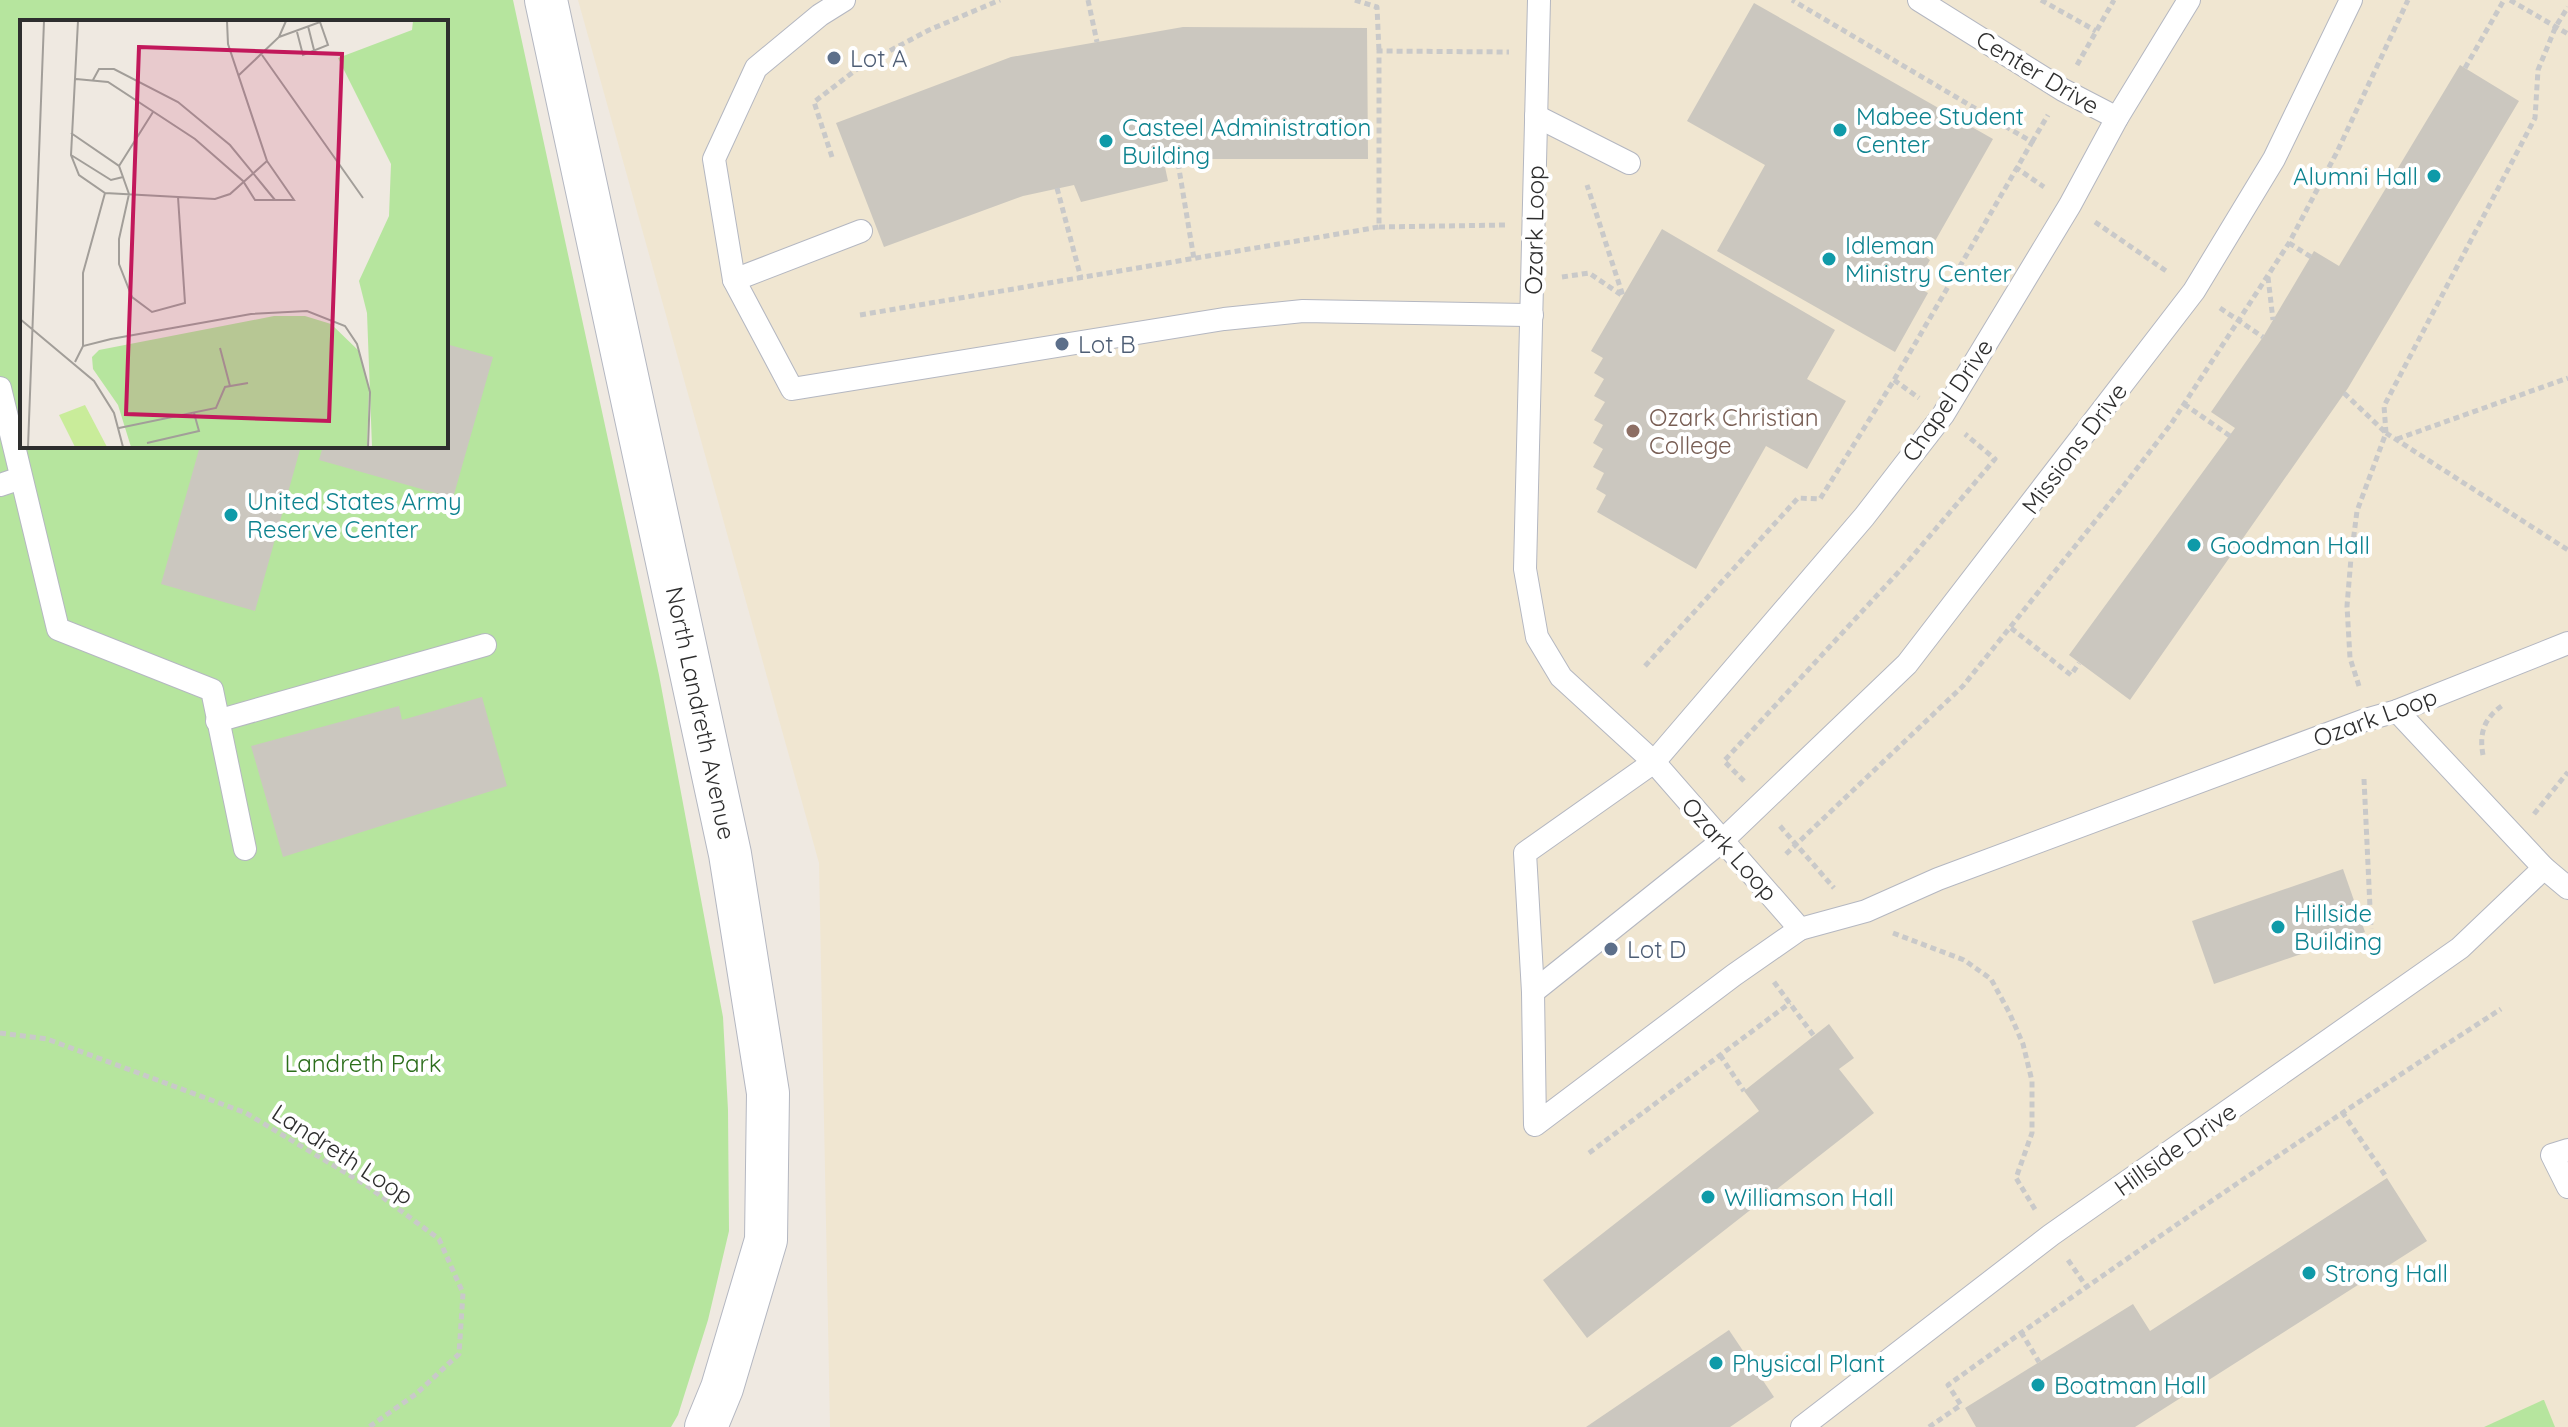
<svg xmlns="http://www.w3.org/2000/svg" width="2568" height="1427" font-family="Quicksand,sans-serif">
<rect width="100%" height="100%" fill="#efe9e1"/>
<polygon fill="#f0e6d1" points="578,0 2568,0 2568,1427 2555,1427 2543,1401 2484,1427 830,1427 819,863"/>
<g fill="#b6e59e" fill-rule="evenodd">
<path d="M0,0H513L659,675L723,1017L728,1110L729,1231L708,1320L678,1415L671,1427H0ZM22,22H446V446H22Z"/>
<polygon points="2544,1400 2555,1427 2484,1427 2543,1400"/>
</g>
<g fill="#cbc7bf">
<polygon points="1754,3 1993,139 1926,257 1930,260 1915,286 1928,293 1895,352 1717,251 1765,165 1687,121"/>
<polygon points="1183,27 1367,28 1368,159 1193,159 1165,167 1168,181 1081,202 1074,185 1023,196 884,247 836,123 1011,57"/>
<polygon points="2460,65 2519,101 2348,388 2130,700 2069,655 2235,428 2211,412 2263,337 2314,251 2339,266"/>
<polygon points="1662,229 1835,330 1807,379 1846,401 1807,469 1766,446 1696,569 1597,512 1606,495 1596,489 1604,473 1593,467 1603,449 1593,443 1603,425 1594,420 1605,402 1594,396 1604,379 1594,373 1603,358 1591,351"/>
<polygon points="446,344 493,357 453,498 319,460 323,446 446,446"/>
<polygon points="200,446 301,446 255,611 161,584"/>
<polygon points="482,697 507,786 283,857 251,746 399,706 402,720"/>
<polygon points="2343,869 2365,932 2214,984 2192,921"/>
<polygon points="1829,1024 1854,1058 1839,1069 1874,1113 1587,1338 1543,1280 1759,1111 1744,1091"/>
<polygon points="2387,1178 2427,1241 2135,1427 1976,1427 1965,1408 2133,1304 2150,1331"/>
<polygon points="1729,1330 1774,1397 1730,1427 1586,1427"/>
</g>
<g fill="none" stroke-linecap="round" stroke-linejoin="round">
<g stroke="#b4b7c1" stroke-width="24">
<g id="lane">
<polyline points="844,0 820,15 756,68 714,159 734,280 792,389 1224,319 1303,311 1532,315"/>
<polyline points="1539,0 1525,569 1537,637 1561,677 1654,762 1800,929 1866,911 1938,879 2365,720 2397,711 2568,643"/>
<polyline points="1919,0 2063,90 2117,118"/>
<polyline points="1536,116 1629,163"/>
<polyline points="734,280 861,231"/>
<polyline points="0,388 58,629 212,690 245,849"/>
<polyline points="0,485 21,478"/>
<polyline points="2397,711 2544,868 2568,888"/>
<polyline points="217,721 485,645"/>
<polyline points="1800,929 1734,975 1535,1125 1533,992 1525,853 1654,762 1864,517 1943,415 2070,205 2117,118 2189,0"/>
<polyline points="1533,992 1722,841 1907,664 2194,291 2274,159 2351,0"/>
<polyline points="2568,1150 2552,1155 2568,1187"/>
<polyline points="1802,1427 2051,1235 2460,948 2544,868"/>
</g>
</g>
<g stroke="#b4b7c1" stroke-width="44">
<polyline id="street" points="546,0 730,854 768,1093 766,1240 722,1388 706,1427"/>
</g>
<g stroke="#c9c9c9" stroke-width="5" stroke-dasharray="6 4" stroke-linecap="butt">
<polyline points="1088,0 1097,42"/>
<polyline points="1355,0 1377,7 1379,51"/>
<polyline points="2041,0 2096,31"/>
<polyline points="2510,0 2568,34"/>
<polyline points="2077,65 2114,0"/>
<polyline points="2465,68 2504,0"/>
<polyline points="2032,142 2048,115"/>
<polyline points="832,157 814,102 861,66 929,30 1000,0"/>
<polyline points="1178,163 1194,259"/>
<polyline points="2015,167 2044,187"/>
<polyline points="1057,188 1081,278"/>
<polyline points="2095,222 2169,273"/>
<polyline points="1379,227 1505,225"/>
<polyline points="2289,243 2311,257"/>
<polyline points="1562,277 1589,273 1623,296 1587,185"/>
<polyline points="2268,277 2273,320"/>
<polyline points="2220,308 2263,337"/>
<polyline points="860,315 1379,227 1379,51 1509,52"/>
<polyline points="1894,380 1919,398"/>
<polyline points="2344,393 2385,432"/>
<polyline points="2184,404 2230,436"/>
<polyline points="2386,433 2384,406 2535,118 2538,70 2556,26 2568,7"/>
<polyline points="2397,439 2568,378"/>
<polyline points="2011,628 2071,675 2079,663"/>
<polyline points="1645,666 1798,498 1820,499 1894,380 2032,142 1792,0"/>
<polyline points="2359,686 2350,658 2347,606 2351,558 2357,511 2386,433 2568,550"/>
<path d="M2483,755C2479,733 2484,718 2503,705"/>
<polyline points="2364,779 2371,929"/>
<polyline points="1744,781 1724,761 1905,565 1995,459 1965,434"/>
<polyline points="2534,814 2568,772"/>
<polyline points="1780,826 1834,888"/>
<polyline points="1786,854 1963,686 2125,484 2171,424 2289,243 2337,152 2408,0"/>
<polyline points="1893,933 1964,960 1991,979 2009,1012 2023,1044 2032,1081 2032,1133 2016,1178 2036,1211"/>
<polyline points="1774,982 1814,1036"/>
<polyline points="0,1033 47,1039 246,1113 366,1185 439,1239 463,1293 459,1354 416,1394 369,1427"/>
<polyline points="1720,1055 1744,1091"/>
<polyline points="2342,1112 2387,1178"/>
<polyline points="1589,1153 1790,1003"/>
<polyline points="2068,1260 2086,1286"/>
<polyline points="2021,1332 2039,1362"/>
<path d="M1929,1427L1961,1405L1948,1385C2129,1255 2314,1130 2501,1009"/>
</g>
<use href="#lane" stroke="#fff" stroke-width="22"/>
<use href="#street" stroke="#fff" stroke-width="42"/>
</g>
<g fill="#5c6f8a" stroke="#fff" stroke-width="3">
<circle cx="834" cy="58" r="8"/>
<circle cx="1062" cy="344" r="8"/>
<circle cx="1611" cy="949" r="8"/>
</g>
<g fill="#0f9aa8" stroke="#fff" stroke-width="3">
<circle cx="1840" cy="130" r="8"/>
<circle cx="1106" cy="141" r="8"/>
<circle cx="2434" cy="176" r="8"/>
<circle cx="1829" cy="259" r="8"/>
<circle cx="231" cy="515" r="8"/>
<circle cx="2194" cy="545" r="8"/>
<circle cx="2278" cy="927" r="8"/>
<circle cx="1708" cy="1197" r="8"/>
<circle cx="2309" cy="1273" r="8"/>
<circle cx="1716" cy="1363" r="8"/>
<circle cx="2038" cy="1385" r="8"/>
</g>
<circle fill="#8d6e63" stroke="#fff" stroke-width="3" cx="1633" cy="431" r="8"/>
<g text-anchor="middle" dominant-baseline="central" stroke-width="8" stroke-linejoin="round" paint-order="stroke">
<g font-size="24" fill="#4e5e75" stroke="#fff" text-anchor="start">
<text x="850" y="58">Lot A</text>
<text x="1078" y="344">Lot B</text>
<text x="1627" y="949">Lot D</text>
</g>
<g font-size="24" fill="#2e2e2e" stroke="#fff">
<text transform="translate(2038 72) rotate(31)">Center Drive</text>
<text transform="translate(1534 230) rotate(-89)">Ozark Loop</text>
<text transform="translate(1947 400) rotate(-56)">Chapel Drive</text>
<text transform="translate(2074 448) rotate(-53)">Missions Drive</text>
<text transform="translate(701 713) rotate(78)">North Landreth Avenue</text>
<text transform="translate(2375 717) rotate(-20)">Ozark Loop</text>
<text transform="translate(1730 849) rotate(48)">Ozark Loop</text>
<text transform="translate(2175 1149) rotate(-35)">Hillside Drive</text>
<text transform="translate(343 1154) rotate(33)">Landreth Loop</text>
</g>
<g font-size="24" fill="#0d838f" stroke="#fff" text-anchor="start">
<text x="1856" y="116">Mabee Student<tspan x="1856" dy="28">Center</tspan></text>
<text x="1122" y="127">Casteel Administration<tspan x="1122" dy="28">Building</tspan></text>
<text x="2418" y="176" text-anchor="end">Alumni Hall</text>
<text x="1845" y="245">Idleman<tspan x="1845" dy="28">Ministry Center</tspan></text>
<text x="247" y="501">United States Army<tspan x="247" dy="28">Reserve Center</tspan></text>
<text x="2210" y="545">Goodman Hall</text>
<text x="2294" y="913">Hillside<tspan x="2294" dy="28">Building</tspan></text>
<text x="1724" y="1197">Williamson Hall</text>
<text x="2325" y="1273">Strong Hall</text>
<text x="1732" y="1363">Physical Plant</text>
<text x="2054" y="1385">Boatman Hall</text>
</g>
<g font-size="24" fill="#785e54" stroke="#fff" text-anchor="start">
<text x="1649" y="417">Ozark Christian<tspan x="1649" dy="28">College</tspan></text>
</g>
<g font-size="24" fill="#2c6e1b" stroke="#fff">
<text x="363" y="1063">Landreth Park</text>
</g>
</g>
<g transform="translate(20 20)">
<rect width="428" height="428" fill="#efe9e1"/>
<path d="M393,1H428V427H352L347,293L339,261L369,196L371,144L318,38L392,10ZM254,296H285L311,304L339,331L349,370L347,427H111L98,385L73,349L72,337L79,330Z" fill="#b6e59e"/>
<path d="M65,385L87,427H55L39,395Z" fill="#c9ec9a"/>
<path fill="none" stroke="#a29e99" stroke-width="2" d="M58,1L51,135L59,155L85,173L195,179L210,174L247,141L208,24L207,1M288,6L294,30M259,17L300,2L308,25L283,35L277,12M242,35L343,178M219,55L259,17L266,1M56,59L88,62L175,119L223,161L235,180H274L247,141M73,60L79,49H94L158,82L210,125L255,180M51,113L99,146L109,174L99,219V244L112,277L132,292L165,283L158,177M51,135L91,160L103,157M99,146L133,92M0,299L74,361L94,393L103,427M63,326V253L85,173M200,328L210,366M55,342L63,326L91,319L231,294L287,291L325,306L337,324L350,372L348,427M99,408L196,388L205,367L228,363M127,423L179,411L174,393M8,427L24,1"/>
<path fill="#c2185b" fill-opacity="0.15" stroke="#c2185b" stroke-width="4" d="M119,27L322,34L309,401L106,394Z"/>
<rect width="428" height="428" fill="none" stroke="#2e2e2e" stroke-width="4"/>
</g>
</svg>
